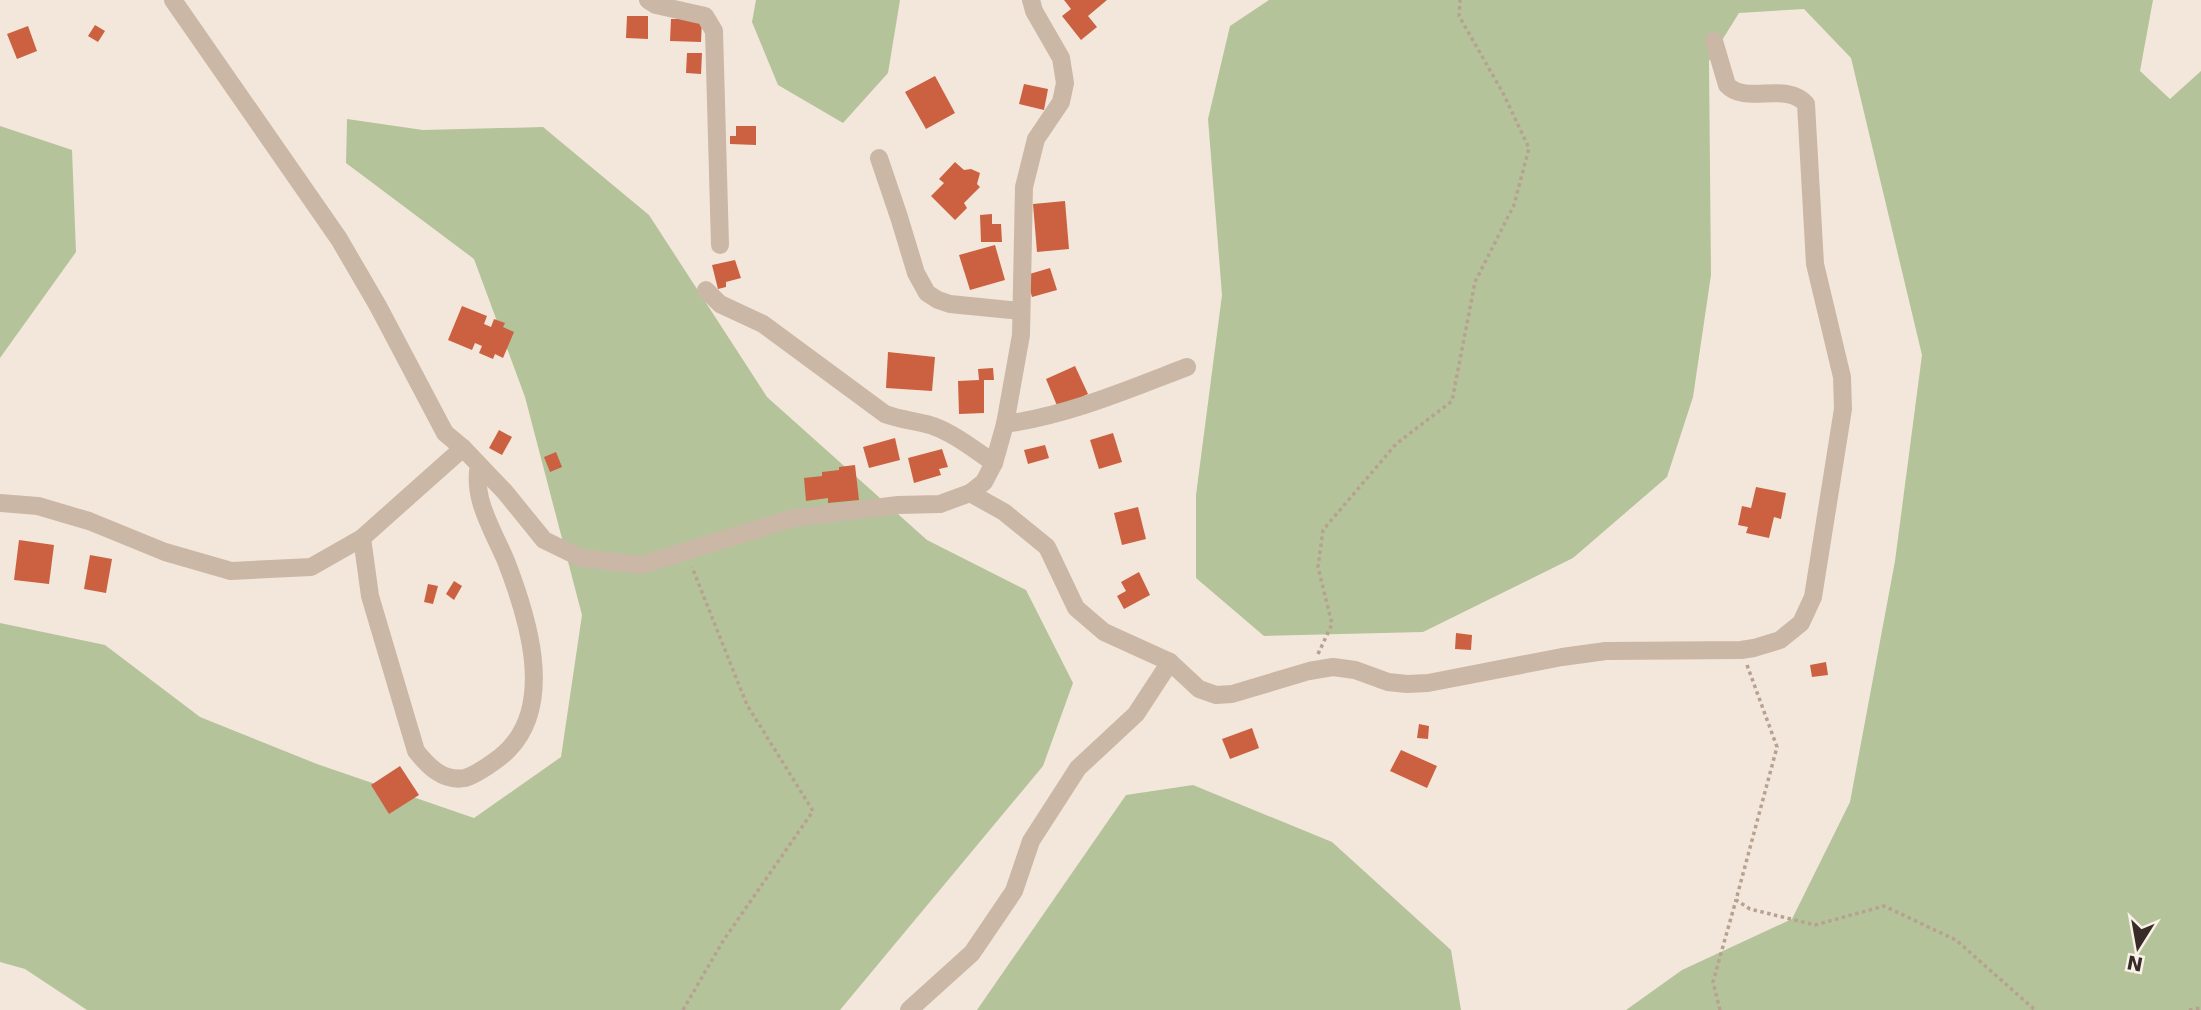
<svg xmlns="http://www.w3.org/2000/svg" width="2201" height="1010" font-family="'DejaVu Sans',sans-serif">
<rect width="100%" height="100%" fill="#f3e7db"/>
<g fill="#b5c39a">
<polygon points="756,0 900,0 888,73 843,123 778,85 752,22"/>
<polygon points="1269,0 2153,0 2140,71 2170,99 2201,71 2201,1010 1626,1010 1682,970 1792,919 1850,802 1895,561 1922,355 1851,58 1804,9 1739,13 1709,61 1711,275 1693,397 1667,477 1573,558 1423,632 1264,636 1196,578 1196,495 1222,295 1208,119 1230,26"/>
<polygon points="347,119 423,130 543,127 649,215 767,397 927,540 1026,590 1073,683 1043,766 840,1010 87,1010 25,969 0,962 0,623 105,645 200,717 317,764 474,818 561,757 582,615 525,397 474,259 346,163"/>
<polygon points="0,126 72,150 76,252 0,358"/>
<polygon points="1193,785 1332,842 1451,950 1461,1010 977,1010 1126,795"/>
</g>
<g fill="#cb6140">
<polygon points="1064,0 1107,0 1088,16 1097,27 1081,40 1062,16 1071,9"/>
<polygon points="627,16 648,16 648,39 626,38"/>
<polygon points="671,19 702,19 701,42 670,41"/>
<polygon points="95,25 105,31 98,42 88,36"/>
<polygon points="28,26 37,51 17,59 7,34"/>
<polygon points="687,53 702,53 701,74 686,73"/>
<polygon points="935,76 955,113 926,129 905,92"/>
<polygon points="1024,84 1048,89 1044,110 1019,104"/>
<polygon points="736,126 756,126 756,145 730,144 730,136 736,136"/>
<polygon points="955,162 964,170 971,169 980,173 977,184 980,187 964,203 967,208 955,220 931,196 944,183 939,179"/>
<polygon points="1065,201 1069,249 1037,252 1033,204"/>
<polygon points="992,214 992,224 1001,224 1002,242 981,242 980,215"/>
<polygon points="995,245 1005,280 970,290 959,255"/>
<polygon points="735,260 741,278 726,282 726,287 718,289 712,265"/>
<polygon points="1050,268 1057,290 1032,297 1026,275"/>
<polygon points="462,306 487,316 484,324 491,327 494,319 505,323 503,327 514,332 503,358 495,354 493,359 479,353 482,346 475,343 472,350 448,340"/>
<polygon points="888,352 935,357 932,391 886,388"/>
<polygon points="1075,366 1088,394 1058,408 1046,379"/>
<polygon points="993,368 994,380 984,380 984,413 959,414 958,381 979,380 978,369"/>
<polygon points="499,430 512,437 502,455 489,448"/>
<polygon points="1113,433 1122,462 1099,469 1090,440"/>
<polygon points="895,438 900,460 869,468 863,447"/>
<polygon points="1045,445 1049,458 1028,464 1024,450"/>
<polygon points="942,449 948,467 939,469 941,475 914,483 908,458"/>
<polygon points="556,452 562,467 550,472 544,457"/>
<polygon points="855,465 859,500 828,503 828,498 806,501 804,478 822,476 822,472 839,470 839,467"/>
<polygon points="1756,487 1786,493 1781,519 1774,517 1769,538 1746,533 1748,527 1738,525 1742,506 1751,508"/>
<polygon points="1138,507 1146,539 1122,545 1114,513"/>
<polygon points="19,540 54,545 49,584 14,580"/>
<polygon points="90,555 112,559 106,593 84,589"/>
<polygon points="1139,572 1150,595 1124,609 1117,596 1126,591 1121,582"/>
<polygon points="454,581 462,586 454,600 446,594"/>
<polygon points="428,584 438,586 433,604 424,602"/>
<polygon points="1456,633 1472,635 1471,650 1455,649"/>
<polygon points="1826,662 1828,675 1812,677 1810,665"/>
<polygon points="1419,724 1429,726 1428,739 1417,738"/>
<polygon points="1252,728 1259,748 1230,759 1222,739"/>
<polygon points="1401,750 1437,766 1427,788 1390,771"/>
<polygon points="400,766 419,795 389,814 371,785"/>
</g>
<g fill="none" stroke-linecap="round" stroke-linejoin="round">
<g stroke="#b7a190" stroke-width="3.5" stroke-dasharray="3.5 3.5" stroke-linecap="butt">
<polyline points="1318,654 1332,624 1318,567 1323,530 1396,444 1452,401 1475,282 1514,205 1529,148 1503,93 1459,16 1460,0"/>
<polyline points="1747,665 1777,747 1736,900 1750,909 1815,925 1884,906 1956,940 2035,1010"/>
<polyline points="683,1010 723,941 813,811 747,705 692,567"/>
<polyline points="1720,1010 1713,982 1736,900"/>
<polyline points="2189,1010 2201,1008"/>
</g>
<g stroke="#cbb7a6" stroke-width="18">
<polyline points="173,0 339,239 378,306 445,433 463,448 505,492 544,540 581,558 641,565 793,518 898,505 940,504 970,493 984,482 994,463 1005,424 1021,335 1024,187 1036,139 1061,102 1065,83 1061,58 1034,11 1031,0"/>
<polyline points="648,0 656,5 705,16 714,31 720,245"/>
<polyline points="879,158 899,217 916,273 927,293 938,300 950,304 1021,311"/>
<path d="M706,290L720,304L763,324L885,414C901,420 917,421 933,426C955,434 975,450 994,463"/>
<path d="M1005,424C1069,415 1127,390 1187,367"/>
<path d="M970,493L1004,512L1047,547L1076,608L1104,632L1170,662L1199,689L1216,695L1232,694L1309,671L1333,667L1355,670L1388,682L1407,684L1428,683L1562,657L1606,651L1741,650L1754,648L1780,640L1801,623L1813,597L1843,409L1842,377L1815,264L1806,104C1787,81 1745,105 1727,85L1714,41"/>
<polyline points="0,503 38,506 89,521 165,552 231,571 311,567 362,538 463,448"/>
<path d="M362,538L370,596L416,751C428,766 443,782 465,778C476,775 501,758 509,749C555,701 527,615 506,561C493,530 472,499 479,465"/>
<polyline points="909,1010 972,953 1014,891 1031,841 1078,768 1136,714 1170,662"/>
</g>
</g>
<g transform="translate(2138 947) rotate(191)" stroke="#faf1e7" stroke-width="5" paint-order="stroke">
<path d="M0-5L12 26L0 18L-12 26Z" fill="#372c27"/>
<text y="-10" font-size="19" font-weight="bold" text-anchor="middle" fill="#372c27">N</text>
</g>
</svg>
